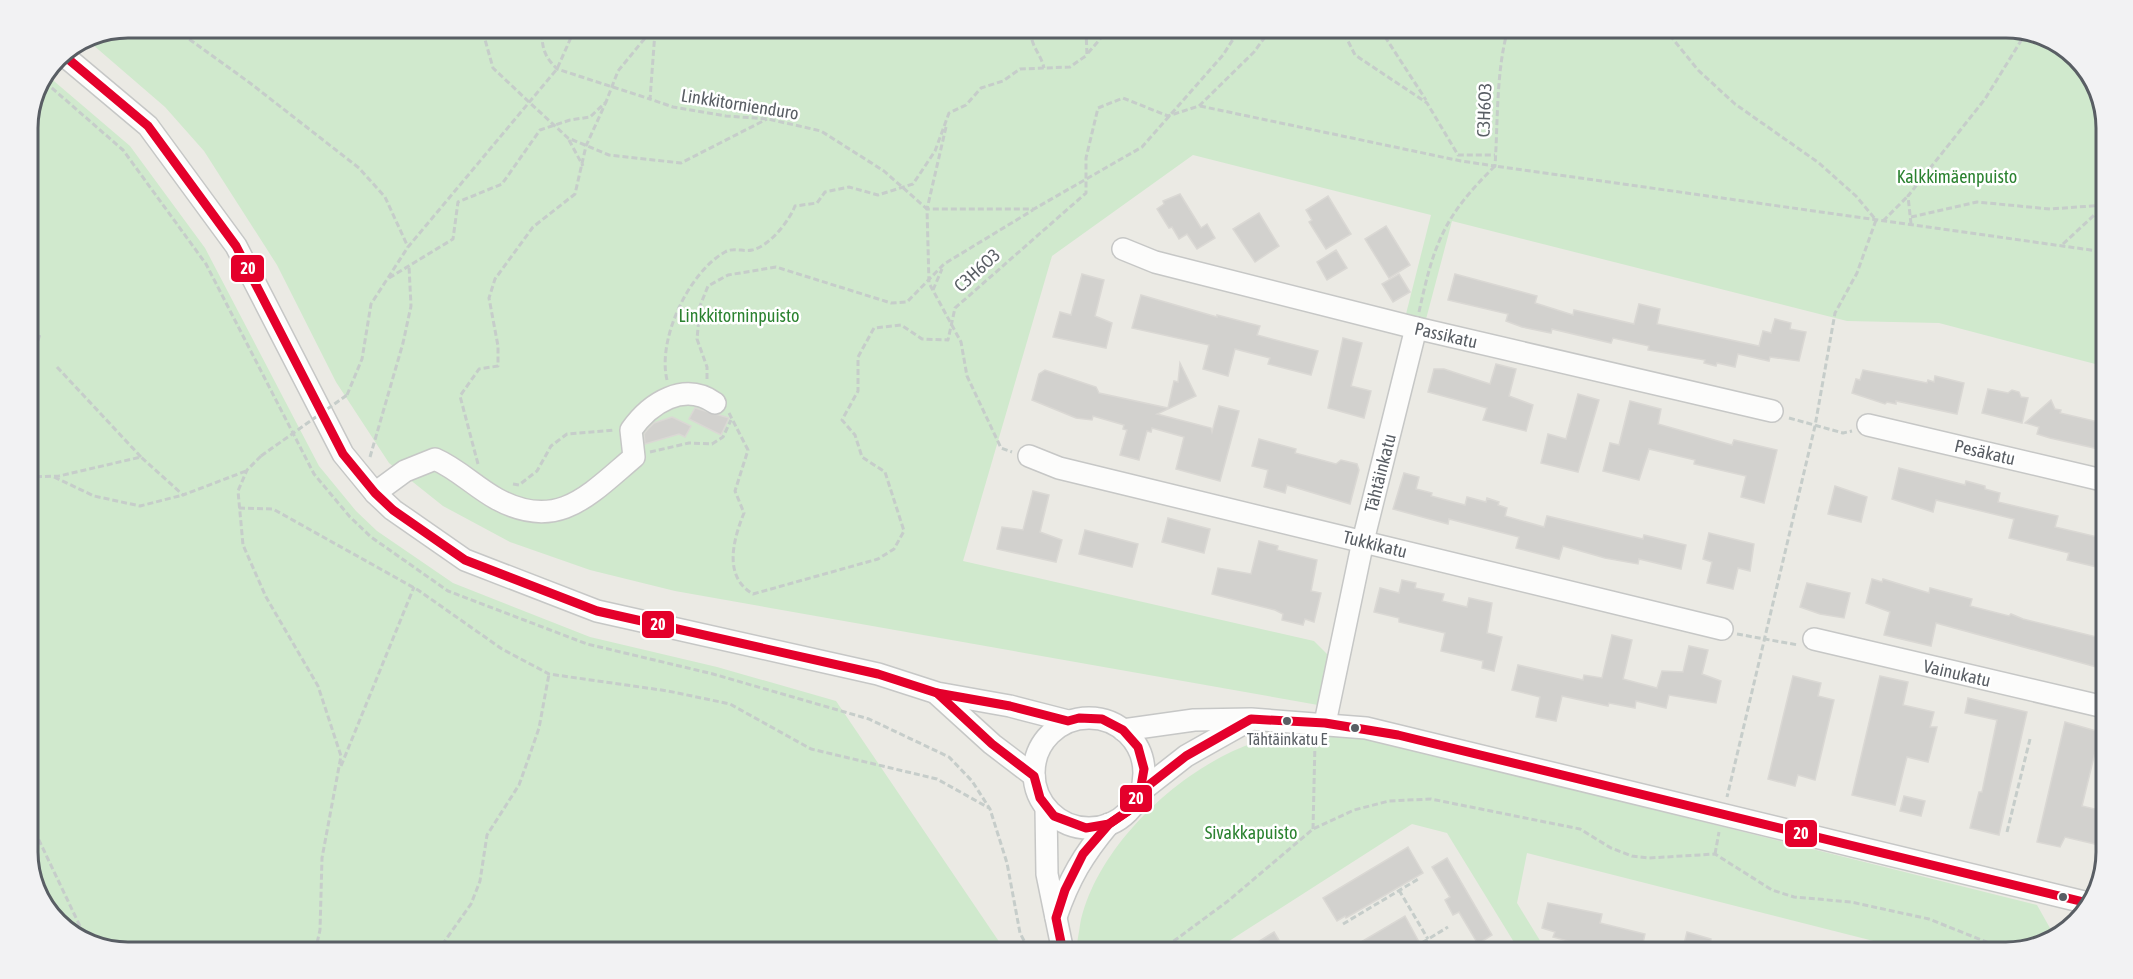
<svg xmlns="http://www.w3.org/2000/svg" width="2133" height="979" font-family="'Asap Condensed',sans-serif">
<rect width="100%" height="100%" fill="#ebeae4"/>
<g fill="#d0e9cd">
<polygon points="2005,27 2044,35 2089,72 2106,122 2103,366 1939,323 1847,321 1452,221 1425,323 1405,318 1431,215 1193,155 1052,256 963,561 1314,641 1330,657 1318,705 675,591 590,570 510,542 443,506 389,463 336,382 277,265 204,151 165,107 85,38 90,35"/>
<polygon points="48,76 130,146 205,248 319,466 356,511 377,531 453,583 590,637 717,667 836,701 1002,946 993,952 128,952 89,944 48,912 27,858 27,122"/>
<path d="M1347,736L1403,747L2037,905L2055,937L2005,952H1917L1527,853L1517,903L1547,952H1520L1447,833L1412,824L1212,952H1077C1076,944 1079,934 1080,925C1095,847 1182,766 1256,742C1275,736 1325,737 1347,736Z"/>
</g>
<g fill="#d2d1ce" stroke="#dad8d4" stroke-width="1.5">
<polygon points="1180,194 1201,228 1207,224 1215,238 1197,249 1187,234 1179,239 1172,227 1169,228 1157,209 1164,204 1163,201"/>
<polygon points="1328,196 1351,234 1326,249 1309,222 1312,220 1306,210"/>
<polygon points="1259,213 1279,246 1255,262 1233,229"/>
<polygon points="1386,226 1410,265 1389,278 1365,239"/>
<polygon points="1336,250 1347,268 1327,280 1317,262"/>
<polygon points="1082,274 1104,280 1095,316 1112,323 1106,348 1053,337 1060,312 1071,315"/>
<polygon points="1399,274 1410,292 1393,302 1382,284"/>
<polygon points="1455,274 1537,296 1535,303 1573,315 1574,310 1634,324 1639,304 1660,309 1657,324 1759,346 1763,331 1771,333 1775,319 1791,323 1790,329 1806,332 1799,361 1770,357 1769,361 1738,354 1735,367 1717,363 1716,366 1704,363 1705,360 1648,350 1649,346 1613,338 1611,343 1552,329 1551,333 1522,327 1506,321 1508,314 1448,300"/>
<polygon points="1141,295 1217,317 1217,315 1260,326 1257,335 1318,351 1311,375 1268,364 1270,358 1235,349 1228,376 1203,369 1209,345 1132,328"/>
<polygon points="1343,338 1362,343 1351,386 1371,391 1364,418 1328,408"/>
<polygon points="1180,363 1196,396 1157,414 1211,428 1212,432 1219,406 1239,411 1220,481 1176,469 1184,437 1152,428 1151,432 1147,431 1139,460 1120,455 1127,430 1123,429 1124,425 1093,416 1092,420 1076,418 1032,400 1039,374 1045,370 1096,387 1099,393 1168,408 1174,381 1178,382"/>
<polygon points="1496,364 1516,369 1509,396 1533,405 1526,431 1483,420 1487,408 1428,392 1434,369 1444,369 1490,384"/>
<polygon points="1863,370 1927,383 1928,380 1934,382 1935,376 1964,383 1957,414 1896,401 1896,404 1887,402 1885,404 1852,393 1856,379 1860,380"/>
<polygon points="1988,389 2008,393 2012,390 2019,392 2021,397 2028,398 2022,423 1982,413"/>
<polygon points="1578,394 1599,400 1578,472 1541,463 1548,434 1566,439"/>
<polygon points="2051,400 2055,409 2061,410 2060,413 2103,423 2103,450 2050,438 2037,434 2039,427 2025,423"/>
<polygon points="1630,401 1661,409 1658,424 1732,445 1734,440 1777,450 1764,503 1741,497 1746,476 1694,464 1695,460 1649,449 1639,480 1603,471 1610,443 1619,445"/>
<polygon points="695,408 729,418 721,435 689,419"/>
<polygon points="672,417 691,426 685,437 679,434 645,444 644,434 648,429 654,423"/>
<polygon points="1259,439 1296,449 1295,453 1336,464 1341,460 1357,464 1359,470 1350,504 1287,485 1285,493 1264,487 1268,470 1252,466"/>
<polygon points="1899,468 1965,485 1966,481 1985,486 1985,489 2000,493 1998,502 2058,516 2055,527 2102,538 2101,568 2067,560 2069,553 2009,538 2014,519 1936,500 1933,512 1892,499"/>
<polygon points="1404,473 1419,477 1416,489 1432,493 1431,496 1465,505 1467,497 1486,502 1487,498 1499,502 1498,505 1507,508 1505,516 1544,527 1547,516 1643,539 1644,535 1686,545 1681,569 1639,559 1638,564 1605,558 1563,546 1559,559 1516,548 1519,537 1449,519 1448,524 1393,509"/>
<polygon points="1835,486 1867,497 1861,522 1828,514"/>
<polygon points="1033,491 1049,495 1040,532 1062,540 1056,562 997,549 1002,527 1023,530"/>
<polygon points="1168,518 1210,529 1204,553 1162,542"/>
<polygon points="1085,530 1138,544 1132,567 1079,554"/>
<polygon points="1709,533 1754,544 1750,571 1738,568 1733,589 1707,583 1712,562 1703,559"/>
<polygon points="1259,541 1278,546 1277,550 1317,560 1311,591 1321,593 1314,622 1305,619 1303,625 1282,620 1283,614 1275,610 1212,594 1218,568 1251,574"/>
<polygon points="1872,579 1882,582 1883,579 1929,593 1930,588 1972,599 1970,606 2009,616 2011,614 2023,619 2101,638 2100,668 1936,623 1931,646 1884,635 1890,612 1866,603"/>
<polygon points="1402,580 1416,583 1415,588 1444,594 1442,601 1467,607 1469,598 1492,603 1487,633 1502,637 1494,671 1482,668 1483,661 1441,651 1445,633 1399,622 1399,618 1374,612 1380,588 1399,593"/>
<polygon points="1807,583 1850,593 1844,618 1820,614 1800,607"/>
<polygon points="1612,635 1632,640 1623,679 1657,688 1662,671 1683,672 1689,646 1708,650 1702,674 1721,681 1716,703 1669,695 1666,708 1636,701 1635,708 1609,703 1608,706 1562,696 1556,721 1536,717 1540,697 1512,690 1518,665 1583,680 1584,675 1602,678"/>
<polygon points="1793,676 1821,683 1818,696 1834,700 1815,780 1798,775 1795,786 1768,779"/>
<polygon points="1880,676 1908,682 1903,705 1934,712 1930,727 1937,727 1928,762 1907,757 1895,805 1852,795"/>
<polygon points="1968,698 2027,712 1999,835 1970,828 1979,792 1982,792 1997,720 1965,713"/>
<polygon points="2065,722 2100,732 2082,806 2099,810 2099,845 2065,837 2060,847 2037,842"/>
<polygon points="1904,796 1925,801 1921,816 1900,811"/>
<polygon points="1408,847 1423,873 1346,918 1345,916 1337,921 1323,898"/>
<polygon points="1447,858 1492,935 1478,944 1459,912 1453,915 1445,900 1450,897 1432,867"/>
<polygon points="1548,903 1602,914 1600,923 1645,934 1641,952 1569,952 1572,942 1553,937 1555,932 1542,928"/>
<polygon points="1405,916 1419,942 1403,952 1344,952"/>
<polygon points="1274,932 1286,952 1242,952"/>
<polygon points="1687,932 1711,939 1708,952 1682,952"/>
</g>
<g fill="none" stroke-linecap="round" stroke-linejoin="round">
<g stroke="#c6c7c6" stroke-width="24">
<g id="minor">
<polyline points="61,53 148,126 236,246 343,454 375,493 393,510 465,560 597,611 878,674 937,693 1010,706 1068,721"/>
<polyline points="1123,249 1155,262 1416,328 1772,411"/>
<polyline points="1868,425 2102,480"/>
<polyline points="1029,456 1059,468 1722,629"/>
<path d="M375,493L405,471L435,459C458,469 475,487 497,499C558,532 589,495 634,457L631,430C650,403 684,381 715,403"/>
<polyline points="1814,639 2100,706"/>
<polyline points="937,694 992,744 1034,776"/>
<circle cx="1089" cy="773" r="55"/>
<polyline points="1325,723 1363,541 1416,328"/>
<polyline points="1123,730 1194,720 1251,719 1366,728 2088,903"/>
<polyline points="1140,792 1186,756 1248,721"/>
<polyline points="1046,808 1047,874 1063,952"/>
<path d="M1056,917C1069,879 1083,855 1109,824"/>
</g>
</g>
<g stroke="#c6cdca" stroke-width="3" stroke-dasharray="6 3" stroke-linecap="butt">
<polyline points="1664,28 1698,70 1735,104 1819,163 1856,196 1876,220 1857,273 1835,313 1815,426 1727,797"/>
<polyline points="1380,29 1426,100"/>
<polyline points="1336,30 1344,33 1355,55 1427,103 1458,155 1495,155"/>
<path d="M1031,31C1030,45 1041,54 1044,68"/>
<polyline points="655,32 650,99 673,107 726,116 768,119 821,131 884,171 927,209 929,283 961,342 967,376 1001,448 1012,452"/>
<polyline points="481,33 484,36 493,68 529,102 568,138 609,155 681,163 767,119"/>
<path d="M542,33C542,49 545,57 557,69L650,99"/>
<polyline points="182,34 250,83 359,168 385,197 408,247"/>
<polyline points="1088,53 1107,31"/>
<polyline points="45,82 123,150 206,264 314,474 350,517 371,537 448,591 587,644 713,674 869,719 949,757 972,781 990,809 1007,863 1020,933 1030,952"/>
<path d="M1200,106L1461,161L1495,166C1498,121 1496,71 1508,29"/>
<polyline points="946,127 927,209 1034,209 1142,147 1223,55 1239,30"/>
<polyline points="569,140 583,166"/>
<polyline points="1911,217 1977,202 2050,209 2105,205"/>
<polyline points="1883,221 1908,196"/>
<polyline points="1911,224 1908,196 1985,99 2027,31"/>
<polyline points="2063,244 2104,206"/>
<polyline points="389,278 453,239 458,202 502,184 540,130 570,120 590,117 606,102 618,71 650,32"/>
<polyline points="933,290 942,269"/>
<path d="M1419,312C1434,243 1444,216 1495,166L2105,252"/>
<polyline points="57,367 141,457"/>
<polyline points="27,375 40,334"/>
<polyline points="707,379 707,367 697,339 700,306 708,286 728,275 776,267 891,303 907,302 944,264 1033,210"/>
<path d="M667,380C657,339 689,272 725,252C733,247 744,252 752,250C770,246 789,221 795,206L817,203L825,192L849,187L878,195L913,184L935,151L949,113L966,105L981,88L1003,81L1020,69L1070,67L1087,55L1086,31"/>
<polyline points="347,395 362,359 371,304 408,247 557,69 573,33"/>
<path d="M729,413L748,450L735,491L744,513C733,540 723,577 753,594L878,559L894,549L904,531L885,472L862,457L855,435L842,420L858,391V357L874,328L901,325L922,339L948,340L955,308L1086,193V158L1098,108L1123,98L1168,116L1199,106L1254,52L1270,30"/>
<polyline points="1789,418 1843,433 1852,431"/>
<polyline points="650,452 689,443 712,444 723,437 731,420"/>
<polyline points="261,456 247,470 238,491 243,545 266,597 318,686 341,756 322,858 320,930 315,952"/>
<polyline points="370,457 403,343 411,306 409,266"/>
<polyline points="478,464 460,396 479,369 498,366 498,346 489,298 495,279 533,227 575,194 586,146 606,102"/>
<polyline points="27,477 59,476 141,457 183,495 246,471"/>
<polyline points="54,477 94,496 140,506 183,495"/>
<polyline points="513,484 519,485 537,471 551,446 567,434 614,430"/>
<polyline points="239,508 273,509 418,590 502,649 549,674 668,691 730,704 811,749 937,779 989,808"/>
<polyline points="1737,634 1798,645"/>
<polyline points="341,766 414,587"/>
<polyline points="27,815 88,943"/>
<polyline points="1313,829 1315,742"/>
<polyline points="2007,832 2030,739"/>
<polyline points="1715,854 1719,832"/>
<polyline points="1399,890 1428,939"/>
<polyline points="1343,924 1420,878"/>
<polyline points="437,952 471,904 480,881 487,835 519,785 529,757 539,728 549,674"/>
<polyline points="1159,952 1228,901 1313,829 1354,810 1389,801 1431,799 1580,829 1611,848 1632,856 1649,858 1715,854 1772,890 1794,897 1851,902 1929,919 2009,951"/>
<polyline points="1407,952 1448,927"/>
</g>
<use href="#minor" stroke="#fcfcfb" stroke-width="21"/>
<polyline stroke="#c6cdca" stroke-width="3" stroke-dasharray="6 3" stroke-linecap="butt" points="261,456 347,395"/>
<g stroke="#fff" stroke-width="14">
<g id="bus-1">
<polyline points="61,53 148,126 236,246 343,454 375,493 393,510 465,560 597,611 878,674 937,693"/>
<polygon points="937,693 1010,706 1068,721 1079,718 1102,719 1123,730 1138,747 1144,769 1140,792 1128,811 1109,824 1086,828 1054,816 1040,798 1034,776 992,744"/>
<polyline points="1063,952 1056,918 1065,890 1083,854 1109,824 1128,811 1140,792 1186,756 1251,719 1325,723 1398,735 2088,903"/>
</g>
</g>
<use href="#bus-1" stroke="#e4002b" stroke-width="9"/>
</g>
<g fill="#595e64" stroke="#fff" stroke-width="2">
<circle cx="1287" cy="721" r="5"/>
<circle cx="1355" cy="728" r="5"/>
<circle cx="2063" cy="897" r="5"/>
</g>
<g text-anchor="middle" dominant-baseline="central" stroke-width="5" stroke-linejoin="round" paint-order="stroke">
<g font-size="16" fill="#595e64" stroke="#fff">
<text x="1287" y="739">Tähtäinkatu E</text>
</g>
<g font-size="18" fill="#595e64" stroke="#fff">
<text transform="translate(740 104) rotate(9)">Linkkitornienduro</text>
<text transform="translate(1484 110) rotate(-88)">C3H6O3</text>
<text transform="translate(977 270) rotate(-42)">C3H6O3</text>
<text transform="translate(1446 335) rotate(13)">Passikatu</text>
<text transform="translate(1985 452) rotate(13)">Pesäkatu</text>
<text transform="translate(1380 473) rotate(-76)">Tähtäinkatu</text>
<text transform="translate(1375 544) rotate(14)">Tukkikatu</text>
<text transform="translate(1957 673) rotate(13)">Vainukatu</text>
</g>
<g font-size="18" fill="#2b8230" stroke="#fff">
<text x="1957" y="176">Kalkkimäenpuisto</text>
<text x="739" y="315">Linkkitorninpuisto</text>
<text x="1251" y="832">Sivakkapuisto</text>
</g>
</g>
<path d="M0 0H2133V979H0ZM128 38H2006A90 90 0 0 1 2096 128V852A90 90 0 0 1 2006 942H128A90 90 0 0 1 38 852V128A90 90 0 0 1 128 38Z" fill="#f2f2f3" fill-rule="evenodd"/>
<path fill="none" stroke="#595e64" stroke-width="3" d="M128 38H2006A90 90 0 0 1 2096 128V852A90 90 0 0 1 2006 942H128A90 90 0 0 1 38 852V128A90 90 0 0 1 128 38Z"/>
<g stroke="#fff" stroke-width="2">
<rect x="230" y="254" width="35" height="29" rx="6" fill="#e4002b"/>
<rect x="641" y="610" width="34" height="29" rx="6" fill="#e4002b"/>
<rect x="1119" y="784" width="34" height="29" rx="6" fill="#e4002b"/>
<rect x="1784" y="819" width="34" height="29" rx="6" fill="#e4002b"/>
</g>
<g font-size="16" text-anchor="middle" font-weight="bold" fill="#fff">
<text x="248" y="274">20</text>
<text x="658" y="630">20</text>
<text x="1136" y="804">20</text>
<text x="1801" y="839">20</text>
</g>
</svg>
